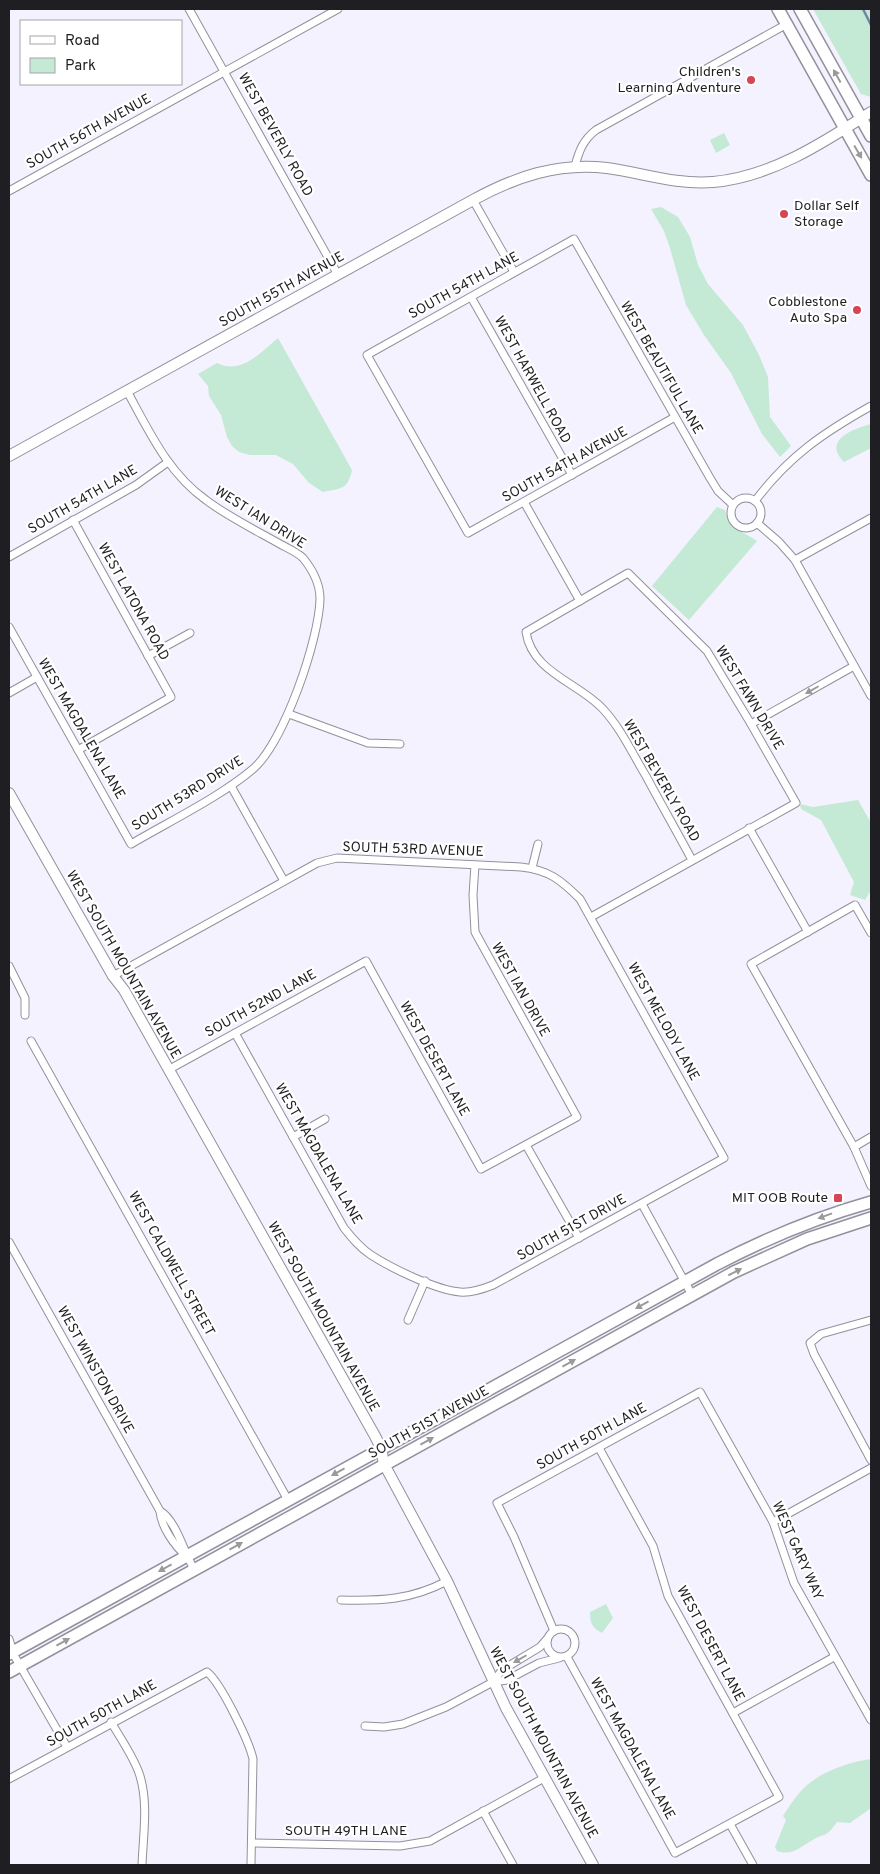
<svg xmlns="http://www.w3.org/2000/svg" width="880" height="1874" font-family="Overpass,sans-serif">
<rect width="100%" height="100%" fill="#f3f2fe"/>
<g fill="#c4e9d5">
<polygon points="813,9 871,9 871,97 861,94"/>
<polygon points="724,133 730,145 716,153 710,140"/>
<polygon points="661,207 678,217 690,237 698,265 708,284 743,325 759,355 768,377 770,417 791,446 780,457 762,434 731,373 704,335 686,305 670,248 664,231 651,209"/>
<path d="M278,338L352,470C348,490 341,488 323,492L309,483L293,464L276,455H250L239,452L232,446L227,437L221,415L209,396L208,386L198,374L217,363C241,375 260,353 278,338Z"/>
<path d="M871,424V448L844,462C822,440 853,429 871,424Z"/>
<path d="M717,507L725,510C730,529 742,531 757,541L689,620L652,586Z"/>
<polygon points="858,800 871,823 871,890 865,900 850,895 854,882 821,820 801,809 800,804 813,807"/>
<path d="M606,1604L613,1618L602,1633C592,1628 590,1623 590,1612Z"/>
<path d="M871,1759V1808L850,1823L837,1822C825,1839 825,1832 811,1841C799,1848 792,1856 777,1851L775,1847L786,1820L783,1816C787,1810 791,1803 796,1797C813,1774 844,1763 871,1759Z"/>
</g>
<g fill="none" stroke-linecap="round" stroke-linejoin="round">
<polyline stroke="#7282a4" stroke-width="2.5" points="863,9 871,25"/>
<g stroke="#91919b" stroke-width="9">
<g id="street">
<polyline points="189,9 338,275"/>
<path d="M575,166C579,151 583,140 596,130L787,24"/>
<polyline points="9,191 338,9"/>
<polyline points="473,200 514,272"/>
<polyline points="471,297 572,475"/>
<polyline points="675,417 468,533 367,355 574,239 710,478 718,491 733,505"/>
<circle cx="746" cy="513" r="15"/>
<path d="M755,501C789,456 823,433 871,406"/>
<polyline points="524,502 580,601"/>
<polyline points="73,520 171,697 78,750"/>
<polyline points="757,523 779,542 795,560 871,696"/>
<polyline points="9,557 136,485 168,462"/>
<polyline points="795,560 871,518"/>
<path d="M9,627L131,844C170,821 220,797 253,769C284,742 319,640 320,599C320,584 312,569 303,558C297,552 287,548 280,544C257,531 227,516 206,500C168,473 149,431 127,391"/>
<polyline points="148,656 190,633"/>
<polyline points="9,693 37,677"/>
<polyline points="289,714 368,743 400,744"/>
<polyline points="751,724 854,666"/>
<polyline points="231,786 284,881"/>
<polyline points="749,828 808,932"/>
<polyline points="532,868 538,844"/>
<path d="M591,917L796,803L751,724L707,651L628,573L526,632C532,672 577,682 602,708C621,728 632,753 646,776C661,804 677,832 692,860"/>
<polyline points="871,933 855,905 751,964 854,1147 871,1186"/>
<polyline points="9,966 25,998 25,1015"/>
<path d="M113,976L317,863L337,858L521,867C549,870 561,880 580,899L724,1158L493,1285C483,1289 471,1293 460,1292C436,1290 391,1268 371,1255C360,1248 352,1238 344,1228L235,1033"/>
<polyline points="31,1041 288,1500"/>
<polyline points="168,1070 366,961 481,1169 577,1117 475,932 473,895 475,865"/>
<polyline points="293,1137 325,1119"/>
<polyline points="526,1145 579,1238"/>
<polyline points="854,1147 871,1137"/>
<polyline points="642,1204 692,1295"/>
<path d="M9,1242L160,1511C161,1527 175,1546 186,1556"/>
<polyline points="408,1320 425,1281"/>
<polyline points="871,1320 821,1334 810,1343 814,1354 871,1460"/>
<path d="M160,1511C176,1520 184,1553 194,1569"/>
<polyline points="773,1522 871,1468"/>
<path d="M341,1600C381,1601 411,1600 447,1581"/>
<circle cx="561" cy="1643" r="14"/>
<polyline points="554,1631 514,1537 497,1503 700,1392 773,1522 794,1583 871,1720"/>
<polyline points="9,1639 13,1652"/>
<polyline points="11,1650 67,1747"/>
<polyline points="567,1657 675,1853 779,1797 668,1596 653,1546 599,1448"/>
<polyline points="493,1682 502,1670 540,1647 547,1639"/>
<polyline points="733,1713 834,1657"/>
<path d="M111,1722C121,1739 133,1756 139,1773C149,1802 143,1836 142,1865"/>
<polyline points="365,1726 384,1727 403,1724 446,1707 493,1682 507,1680 539,1663 559,1658"/>
<path d="M9,1779L207,1672C221,1683 249,1741 253,1759L251,1865"/>
<polyline points="483,1811 513,1865"/>
<polyline points="730,1824 753,1865"/>
<polyline points="252,1843 400,1846 430,1841 544,1778"/>
</g>
</g>
<g stroke="#91919b" stroke-width="12">
<g id="secondary">
<path d="M9,456L473,200C515,177 558,162 607,168C643,173 676,185 713,182C771,177 823,143 871,112"/>
<polyline points="9,793 113,976 124,990 375,1436 381,1448 384,1464 447,1581 506,1708 593,1865"/>
</g>
</g>
<g stroke="#91919b" stroke-width="14">
<g id="primary">
<polyline points="778,9 871,175"/>
<polyline points="800,9 871,136"/>
<path d="M9,1654L717,1264C767,1238 818,1217 871,1202"/>
<polyline points="9,1672 734,1272 807,1239 871,1218"/>
</g>
</g>
<use href="#street" stroke="#fff" stroke-width="7"/>
<use href="#secondary" stroke="#fff" stroke-width="10"/>
<use href="#primary" stroke="#fff" stroke-width="11"/>
</g>
<defs><path id="oneway-solid" d="M-6-.8H1V-3.2L6.5 0L1 3.2V.8H-6Z" transform="scale(1.25)"/></defs>
<g fill="#9a9a9c">
<use href="#oneway-solid" transform="translate(837 76) rotate(-119)"/>
<use href="#oneway-solid" transform="translate(858 152) rotate(60)"/>
<use href="#oneway-solid" transform="translate(812 690) rotate(150)"/>
<use href="#oneway-solid" transform="translate(825 1216) rotate(160)"/>
<use href="#oneway-solid" transform="translate(735 1272) rotate(-27)"/>
<use href="#oneway-solid" transform="translate(642 1305) rotate(151)"/>
<use href="#oneway-solid" transform="translate(569 1363) rotate(-29)"/>
<use href="#oneway-solid" transform="translate(427 1441) rotate(-29)"/>
<use href="#oneway-solid" transform="translate(338 1472) rotate(151)"/>
<use href="#oneway-solid" transform="translate(236 1546) rotate(-29)"/>
<use href="#oneway-solid" transform="translate(165 1568) rotate(151)"/>
<use href="#oneway-solid" transform="translate(63 1642) rotate(-29)"/>
<use href="#oneway-solid" transform="translate(520 1659) rotate(150)"/>
</g>
<g fill="#d64551" stroke="#fff" stroke-width="2">
<circle cx="751" cy="80" r="5"/>
<circle cx="784" cy="214" r="5"/>
<circle cx="857" cy="310" r="5"/>
<rect x="833" y="1193" width="10" height="10" rx="2.5"/>
</g>
<g text-anchor="middle" dominant-baseline="central" stroke-width="4.5" stroke-linejoin="round" paint-order="stroke">
<g font-size="14" fill="#1f1f23" stroke="#fff" text-anchor="end">
<text x="741" y="72">Children's<tspan x="741" dy="16">Learning Adventure</tspan></text>
<text x="794" y="206" text-anchor="start">Dollar Self<tspan x="794" dy="16">Storage</tspan></text>
<text x="847" y="302">Cobblestone<tspan x="847" dy="16">Auto Spa</tspan></text>
<text x="828" y="1198">MIT OOB Route</text>
</g>
<g font-size="14" fill="#1f1f23" stroke="#fff">
<text transform="translate(89 132) rotate(-29)">SOUTH 56TH AVENUE</text>
<text transform="translate(275 135) rotate(61)">WEST BEVERLY ROAD</text>
<text transform="translate(464 286) rotate(-29)">SOUTH 54TH LANE</text>
<text transform="translate(282 290) rotate(-29)">SOUTH 55TH AVENUE</text>
<text transform="translate(661 368) rotate(60)">WEST BEAUTIFUL LANE</text>
<text transform="translate(532 380) rotate(61)">WEST HARWELL ROAD</text>
<text transform="translate(565 465) rotate(-29)">SOUTH 54TH AVENUE</text>
<text transform="translate(83 500) rotate(-30)">SOUTH 54TH LANE</text>
<text transform="translate(260 518) rotate(32)">WEST IAN DRIVE</text>
<text transform="translate(133 602) rotate(61)">WEST LATONA ROAD</text>
<text transform="translate(749 698) rotate(59)">WEST FAWN DRIVE</text>
<text transform="translate(81 729) rotate(60)">WEST MAGDALENA LANE</text>
<text transform="translate(661 781) rotate(60)">WEST BEVERLY ROAD</text>
<text transform="translate(188 794) rotate(-32)">SOUTH 53RD DRIVE</text>
<text transform="translate(413 850) rotate(2)">SOUTH 53RD AVENUE</text>
<text transform="translate(123 965) rotate(60)">WEST SOUTH MOUNTAIN AVENUE</text>
<text transform="translate(520 990) rotate(61)">WEST IAN DRIVE</text>
<text transform="translate(261 1004) rotate(-29)">SOUTH 52ND LANE</text>
<text transform="translate(663 1022) rotate(61)">WEST MELODY LANE</text>
<text transform="translate(434 1059) rotate(61)">WEST DESERT LANE</text>
<text transform="translate(318 1154) rotate(60)">WEST MAGDALENA LANE</text>
<text transform="translate(572 1228) rotate(-29)">SOUTH 51ST DRIVE</text>
<text transform="translate(171 1264) rotate(61)">WEST CALDWELL STREET</text>
<text transform="translate(323 1317) rotate(61)">WEST SOUTH MOUNTAIN AVENUE</text>
<text transform="translate(95 1370) rotate(61)">WEST WINSTON DRIVE</text>
<text transform="translate(429 1423) rotate(-29)">SOUTH 51ST AVENUE</text>
<text transform="translate(592 1437) rotate(-29)">SOUTH 50TH LANE</text>
<text transform="translate(797 1551) rotate(66)">WEST GARY WAY</text>
<text transform="translate(710 1644) rotate(62)">WEST DESERT LANE</text>
<text transform="translate(102 1714) rotate(-29)">SOUTH 50TH LANE</text>
<text transform="translate(543 1743) rotate(62)">WEST SOUTH MOUNTAIN AVENUE</text>
<text transform="translate(632 1749) rotate(61)">WEST MAGDALENA LANE</text>
<text x="346" y="1831">SOUTH 49TH LANE</text>
</g>
</g>
<rect width="880" height="1874" fill="none" stroke="#1f1f23" stroke-width="20"/>
<rect x="20" y="20" width="162" height="65" fill="#ffffff" stroke="#a5a5a7"/>
<rect x="30" y="36" width="25" height="8" fill="#ffffff" stroke="#a5a5a7"/>
<text x="65" y="45" font-size="15" fill="#1f1f23">Road</text>
<rect x="30" y="58" width="25" height="15" fill="#c4e9d5" stroke="#a5a5a7"/>
<text x="65" y="70" font-size="15" fill="#1f1f23">Park</text>
</svg>
